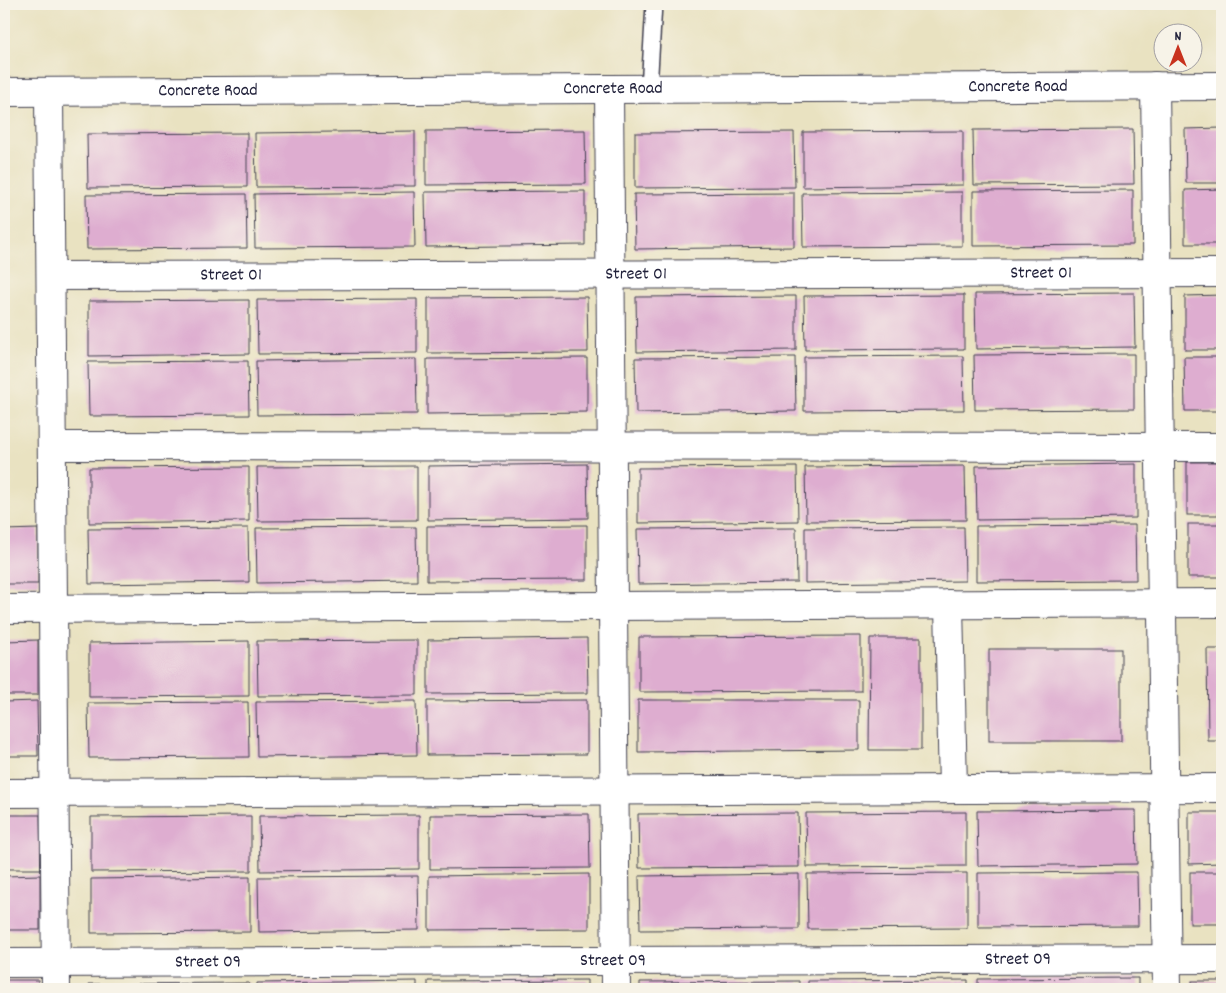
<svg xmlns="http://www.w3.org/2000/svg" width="1226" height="993" font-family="Dekko,sans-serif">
<rect width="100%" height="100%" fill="#f7f3e8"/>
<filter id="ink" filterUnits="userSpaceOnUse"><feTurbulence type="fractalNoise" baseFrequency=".02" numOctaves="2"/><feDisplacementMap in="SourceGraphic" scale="10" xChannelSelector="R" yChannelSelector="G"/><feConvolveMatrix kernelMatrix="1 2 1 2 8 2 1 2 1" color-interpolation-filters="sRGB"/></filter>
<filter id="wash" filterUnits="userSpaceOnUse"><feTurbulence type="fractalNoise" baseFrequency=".0096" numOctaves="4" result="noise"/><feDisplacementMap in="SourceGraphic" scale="20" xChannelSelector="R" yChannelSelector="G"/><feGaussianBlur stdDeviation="1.12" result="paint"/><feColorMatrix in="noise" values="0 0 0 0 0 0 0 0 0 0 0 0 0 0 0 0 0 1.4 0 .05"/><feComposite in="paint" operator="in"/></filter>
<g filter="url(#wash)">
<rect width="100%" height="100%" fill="#e9e2c1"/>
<g id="blocks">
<g fill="#deadd0">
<polygon points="1222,128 1222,183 1186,183 1185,129"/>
<polygon points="1133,129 1134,184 974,185 973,130"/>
<polygon points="585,130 586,184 426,185 426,131"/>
<polygon points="415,131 415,186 256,187 255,133"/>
<polygon points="963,131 963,185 803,187 803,132"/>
<polygon points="794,132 795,187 635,188 635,133"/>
<polygon points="247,133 247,187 88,188 87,134"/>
<polygon points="1222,189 1222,244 1185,244 1185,190"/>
<polygon points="1133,190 1133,245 973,246 973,191"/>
<polygon points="585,191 585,245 426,247 425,192"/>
<polygon points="414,192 415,247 255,248 254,194"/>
<polygon points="962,192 962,246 803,247 802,193"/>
<polygon points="794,193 794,247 635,249 634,194"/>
<polygon points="246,194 247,248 87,249 86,195"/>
<polygon points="1134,293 1135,347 976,349 975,294"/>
<polygon points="964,295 964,349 805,350 804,296"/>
<polygon points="1222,295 1222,350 1185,350 1185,296"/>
<polygon points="796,296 796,350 637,352 636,297"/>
<polygon points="587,297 588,352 428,353 428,298"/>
<polygon points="417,299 417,353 258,354 257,300"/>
<polygon points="249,300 249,354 89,356 89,301"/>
<polygon points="1134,354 1134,409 975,410 974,355"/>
<polygon points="963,356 964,410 804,411 804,357"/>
<polygon points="795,357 796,411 636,413 635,358"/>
<polygon points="1184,357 1222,357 1222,411 1185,411"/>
<polygon points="587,358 587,412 427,414 427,359"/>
<polygon points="416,359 417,414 257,415 256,361"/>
<polygon points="248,361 249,415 89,416 88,362"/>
<rect x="1187" y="462" width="35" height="53"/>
<polygon points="587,464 588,518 428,520 428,466"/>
<polygon points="1136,464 1136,518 977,520 976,466"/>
<polygon points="417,466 417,520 258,521 257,467"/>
<polygon points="965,466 966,520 806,521 805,467"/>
<polygon points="249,467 249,521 89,523 89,468"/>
<polygon points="797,467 798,521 638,523 638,468"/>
<rect x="1188" y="524" width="34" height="53"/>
<polygon points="587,525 587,580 427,581 427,526"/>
<polygon points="1135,525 1136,580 976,581 976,526"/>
<polygon points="416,527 417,581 257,583 256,528"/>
<polygon points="964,527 965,581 805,583 805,528"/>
<polygon points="248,528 249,582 89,584 88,529"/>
<polygon points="796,528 797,582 638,584 637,529"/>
<polygon points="38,529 38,584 4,584 4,530"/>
<polygon points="861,636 861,691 639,692 639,637"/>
<polygon points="587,638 588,693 428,694 428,640"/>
<polygon points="870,638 921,638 921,750 869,750"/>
<polygon points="38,640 38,695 4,695 4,641"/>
<polygon points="417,640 417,695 258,696 257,641"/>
<polygon points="249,641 249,696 89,697 89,643"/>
<rect x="989" y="649" width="132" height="92"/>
<polygon points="1207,649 1222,649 1222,741 1208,741"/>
<polygon points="587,700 587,754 427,755 427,701"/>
<polygon points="638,700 859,700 859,750 638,752"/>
<polygon points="37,701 38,756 4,756 4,702"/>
<polygon points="416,701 417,755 257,757 256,702"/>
<polygon points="248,702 249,757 89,758 88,703"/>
<polygon points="1136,810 1137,864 978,866 977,811"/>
<polygon points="966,812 966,866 807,867 806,813"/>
<polygon points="1189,812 1222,812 1222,863 1189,864"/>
<polygon points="798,813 799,867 639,868 638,814"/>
<polygon points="589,814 590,868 430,869 430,815"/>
<polygon points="4,815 40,815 41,869 4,869"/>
<polygon points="419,815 419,869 260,871 259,816"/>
<polygon points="251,816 251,871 91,872 91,817"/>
<polygon points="1137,872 1138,926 978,927 978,873"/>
<rect x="1190" y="872" width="32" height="52"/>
<polygon points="967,873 967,928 808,929 807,874"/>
<polygon points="589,874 589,929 429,930 429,876"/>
<polygon points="799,874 799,929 640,930 639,876"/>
<polygon points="40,875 40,930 4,930 4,876"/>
<polygon points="418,876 419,930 259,932 258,877"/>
<polygon points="250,877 250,932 91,933 91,879"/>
<polygon points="1138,978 1138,989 978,989 978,979"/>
<rect x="4" y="980" width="34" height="9"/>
<polygon points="587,980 587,989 428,989 428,981"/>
<polygon points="968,980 968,989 808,989 808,981"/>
<polygon points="417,981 417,989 257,989 257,983"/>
<polygon points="799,981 799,989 640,989 640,982"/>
<rect x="1192" y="981" width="30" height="8"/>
<polygon points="249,983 249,989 89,989 89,984"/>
</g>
</g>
</g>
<g filter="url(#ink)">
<use href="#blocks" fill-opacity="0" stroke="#403f4f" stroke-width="1"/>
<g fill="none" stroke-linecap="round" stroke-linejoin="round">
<g stroke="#403f4f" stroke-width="18">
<polyline id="lane" points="649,89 654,4"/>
</g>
<g stroke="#403f4f" stroke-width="30">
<g id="street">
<polyline points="1155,86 1167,989"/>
<polyline points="609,89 616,989"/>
<polyline points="49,92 56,989"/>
<path id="s1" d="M51,276L1222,273"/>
<polyline points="52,446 1222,447"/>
<polyline points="949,604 953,789"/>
<polyline points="4,609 1222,603"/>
<polyline points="4,793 1222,788"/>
<path id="s2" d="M4,963L1222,959"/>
</g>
</g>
<g stroke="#403f4f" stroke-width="30">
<g id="secondary">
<path id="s3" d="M4,92L1222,86"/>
</g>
</g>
<use href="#lane" stroke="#fff" stroke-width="15"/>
<use href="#street" stroke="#fff" stroke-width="28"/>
<use href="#secondary" stroke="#fff" stroke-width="28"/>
</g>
</g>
<g text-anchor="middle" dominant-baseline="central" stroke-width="4" stroke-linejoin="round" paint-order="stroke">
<g font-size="18" fill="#22223b" stroke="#f7f3e8">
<text stroke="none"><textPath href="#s3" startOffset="1014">Concrete Road</textPath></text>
<text stroke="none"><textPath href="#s3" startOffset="609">Concrete Road</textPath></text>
<text stroke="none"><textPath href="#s3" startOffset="204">Concrete Road</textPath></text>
<text stroke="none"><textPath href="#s1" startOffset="990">Street 01</textPath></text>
<text stroke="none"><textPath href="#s1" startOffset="585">Street 01</textPath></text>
<text stroke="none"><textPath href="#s1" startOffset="180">Street 01</textPath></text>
<text stroke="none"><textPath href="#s2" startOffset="1014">Street 09</textPath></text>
<text stroke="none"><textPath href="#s2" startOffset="609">Street 09</textPath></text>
<text stroke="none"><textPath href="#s2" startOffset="204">Street 09</textPath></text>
</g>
</g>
<rect width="1226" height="993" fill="none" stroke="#f7f3e8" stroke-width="20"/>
<g transform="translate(1178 48)"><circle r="24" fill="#f7f3e8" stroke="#a29fa3"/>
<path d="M0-4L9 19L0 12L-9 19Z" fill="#c8321e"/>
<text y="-8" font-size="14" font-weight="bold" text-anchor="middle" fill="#22223b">N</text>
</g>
</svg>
